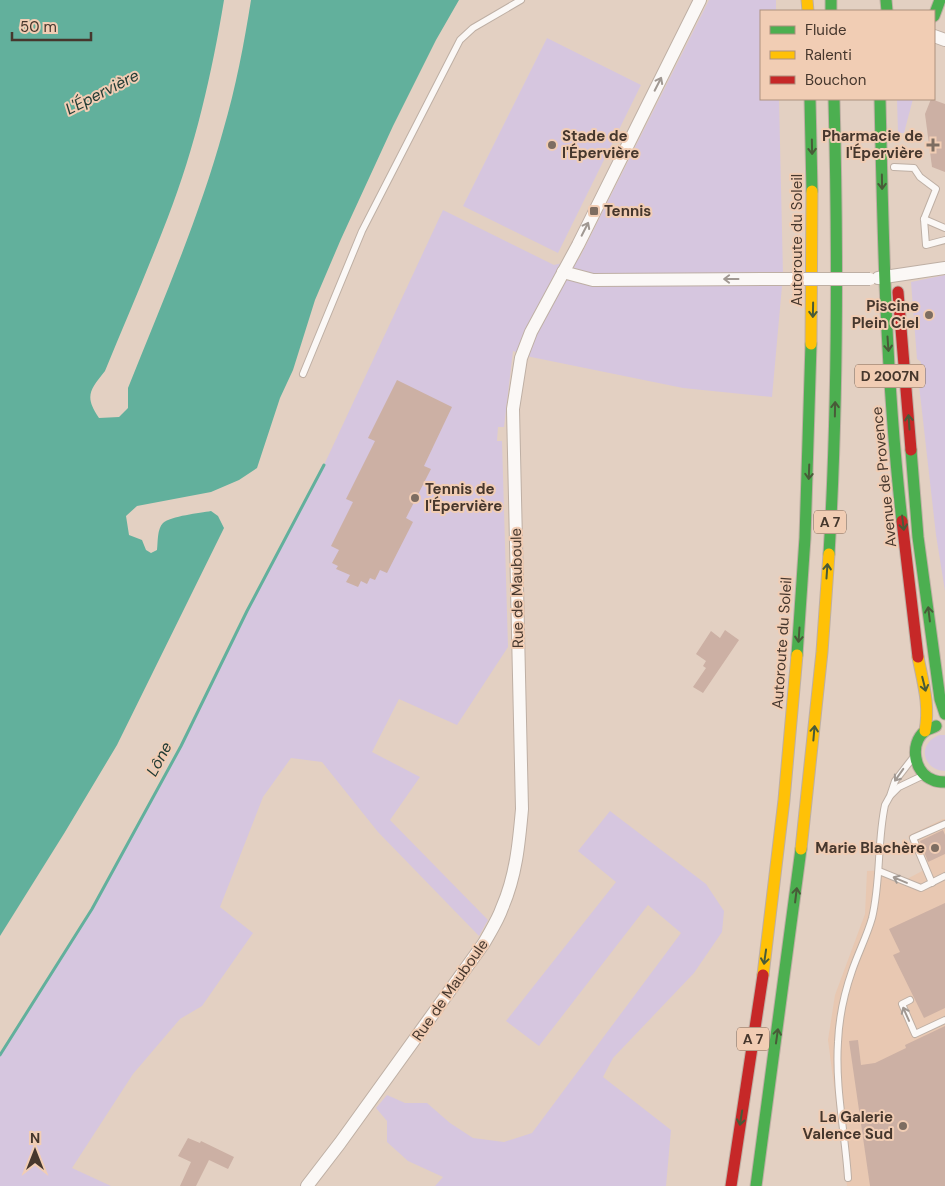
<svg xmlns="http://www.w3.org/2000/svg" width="945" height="1186" font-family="'DM Sans',sans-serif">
<rect width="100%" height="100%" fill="#e3d0c2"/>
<polygon fill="#e8c8b2" points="943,819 945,819 945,1186 847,1186 828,1040 835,995 865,914 867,871 886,870 907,879 924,870 908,836"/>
<g fill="#d6c6df">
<polygon points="709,0 776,0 776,11 761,11 761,99 779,99 783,275 772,397 683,388 531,357 513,351 504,427 498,427 497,441 502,441 508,647 457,725 399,699 372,752 420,777 390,820 488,920 479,936 378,832 322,762 291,758 263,797 220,907 253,933 202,1006 180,1019 133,1074 72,1168 111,1186 0,1186 0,1055 92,909 181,746 247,611 324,465 443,210 554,265 579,259"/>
<polygon points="547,38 641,85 558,253 463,206"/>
<polygon points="897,99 913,99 904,133 898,133"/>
<path d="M945,275V591L936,535L919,385C918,374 921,371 921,362L917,359L911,282Z"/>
<path d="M939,735H945V771C930,771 918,755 929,742C931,739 935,737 939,735Z"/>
<polygon points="610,811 706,884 724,911 722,932 694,973 613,1058 603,1077 671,1130 666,1186 435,1186 443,1177 408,1161 387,1142 387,1121 376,1108 387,1095 405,1103 427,1103 450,1123 473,1138 504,1142 532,1133 681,933 648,905 539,1046 506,1021 616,882 578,851"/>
</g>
<path fill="#62b09c" d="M0,0H224C212,73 195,148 168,217C148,269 126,320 105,371C90,390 84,396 99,418L119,417L128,408V388C162,303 199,218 223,131C236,87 244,44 251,0H459L436,40L393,126L341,239L315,300L293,370L280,398L257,468L239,480L211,492L137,506L126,516L129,535L142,540L146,550L151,553L157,550C158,542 157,529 163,523C171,516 200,513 211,511L218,516L224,528L117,745L65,832L0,936Z"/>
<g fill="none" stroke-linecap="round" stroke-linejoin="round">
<polyline stroke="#62b09c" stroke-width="3" points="0,1055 92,909 181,746 247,611 324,465"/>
</g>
<g fill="#ccb0a4">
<polygon points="931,99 945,104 945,172 932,167 925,114"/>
<polygon points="397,380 452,407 424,466 431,469 406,518 413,522 387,573 380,570 375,580 370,578 367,584 361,581 358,587 346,582 350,575 336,569 338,566 332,563 339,550 331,546 353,502 346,499 375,441 368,438"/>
<polygon points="725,630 739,640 703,693 693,687 706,668 703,666 706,661 696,654 711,631 720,638"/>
<polygon points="943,830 945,835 945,854 928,862 920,841"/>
<polygon points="945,903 945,1008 924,1018 893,955 900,952 889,929"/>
<polygon points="945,1026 945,1186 870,1186 849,1041 858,1040 861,1065 875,1063 906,1048 905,1045"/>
<polygon points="188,1138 200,1143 201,1141 234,1157 228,1169 209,1160 196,1186 180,1186 191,1162 178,1156"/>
</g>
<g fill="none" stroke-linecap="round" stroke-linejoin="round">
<g stroke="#beafa4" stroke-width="8">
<g id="lane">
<polyline points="894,167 914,168 920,177 936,189 924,219 926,245 945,240"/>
<polyline points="924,219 945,228"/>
<polyline points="303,374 362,231 460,40 473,28 521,0"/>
<polyline points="891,795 899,787 922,776"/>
<polyline points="879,871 921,888 945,876"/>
<polyline points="932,883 913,838 945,824"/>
<polyline points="910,1000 902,1004 915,1034 945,1020"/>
<path d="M848,1178C845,1133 835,1087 838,1042C839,1018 844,994 852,971C858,953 867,936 872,918C881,881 877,842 885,805L890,796L895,781L912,759"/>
</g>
</g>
<g stroke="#beafa4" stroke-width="14">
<g id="street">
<polyline points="934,36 945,40"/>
<polyline points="563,272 593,280 780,279"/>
<polyline points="878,278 945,268"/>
<path d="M307,1186L340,1143L484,943C490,932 498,920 502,908C516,876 519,843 522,809L513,409L521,358L531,332L578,245L700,0"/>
</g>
</g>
<g stroke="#beafa4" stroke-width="13">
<g id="fast">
<polyline points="831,0 831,11"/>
<polyline points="886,0 887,11"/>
<polyline points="934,16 940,0"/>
<polyline points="810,99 812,191"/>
<path d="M880,99C883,240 886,380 902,521"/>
<polyline points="911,450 918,537 940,699 945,714"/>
<path d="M829,554C838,403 838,251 834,99"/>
<polyline points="797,655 805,538 811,344"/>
<path d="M936,726C933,728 928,729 925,731C909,744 914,773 933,780C937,782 941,782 945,782"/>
<polyline points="756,1186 801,849"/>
</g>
</g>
<g stroke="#beafa4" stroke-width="13">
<g id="slow">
<polyline points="807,0 808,11"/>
<polyline points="811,344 812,191"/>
<path d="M918,657C923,683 930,705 925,731"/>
<polyline points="801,849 822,652 829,554"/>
<polyline points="763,975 784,800 797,655"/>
</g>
</g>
<g stroke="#beafa4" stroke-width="13">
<g id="jam">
<polyline points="898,292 911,450"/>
<polyline points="902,521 918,657"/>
<polyline points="731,1186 763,975"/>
</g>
</g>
<use href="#lane" stroke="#fbf8f6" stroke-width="6"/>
<use href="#street" stroke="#fbf8f6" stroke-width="12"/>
<use href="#fast" stroke="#4caf50" stroke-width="11"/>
<use href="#slow" stroke="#ffc107" stroke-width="11"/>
<use href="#jam" stroke="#c62828" stroke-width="11"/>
<g stroke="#beafa4" stroke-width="14" stroke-linecap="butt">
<polyline id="street-bridge" points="780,279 870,279"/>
</g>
<use href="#street-bridge" stroke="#fbf8f6" stroke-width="12"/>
</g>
<defs><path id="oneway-shaft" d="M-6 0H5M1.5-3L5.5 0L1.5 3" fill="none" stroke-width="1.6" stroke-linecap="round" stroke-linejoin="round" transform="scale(1.25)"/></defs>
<g stroke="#a09892">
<use href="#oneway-shaft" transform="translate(658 84) rotate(-63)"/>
<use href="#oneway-shaft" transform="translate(585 229) rotate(-63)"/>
<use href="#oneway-shaft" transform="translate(731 279) rotate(180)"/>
<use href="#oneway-shaft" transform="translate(899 775) rotate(125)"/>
<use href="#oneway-shaft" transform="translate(900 880) rotate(-157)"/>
<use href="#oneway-shaft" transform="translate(906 1014) rotate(-114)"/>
</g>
<g stroke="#485b38">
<use href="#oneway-shaft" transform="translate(812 147) rotate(89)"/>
<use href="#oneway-shaft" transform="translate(882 182) rotate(89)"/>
<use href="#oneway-shaft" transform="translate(813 310) rotate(91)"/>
<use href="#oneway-shaft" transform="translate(888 344) rotate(86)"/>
<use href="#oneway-shaft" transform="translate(835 409) rotate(-89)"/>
<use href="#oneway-shaft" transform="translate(909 422) rotate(-94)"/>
<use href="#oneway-shaft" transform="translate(809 472) rotate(92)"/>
<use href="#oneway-shaft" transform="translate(903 523) rotate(83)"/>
<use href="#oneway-shaft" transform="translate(827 571) rotate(-86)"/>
<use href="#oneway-shaft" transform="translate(929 614) rotate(-97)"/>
<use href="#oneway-shaft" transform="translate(799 635) rotate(94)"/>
<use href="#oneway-shaft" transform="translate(924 684) rotate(76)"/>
<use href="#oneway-shaft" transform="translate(814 733) rotate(-85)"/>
<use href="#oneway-shaft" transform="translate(796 895) rotate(-83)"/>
<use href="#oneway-shaft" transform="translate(765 957) rotate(98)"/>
<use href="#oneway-shaft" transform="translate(777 1036) rotate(-82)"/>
<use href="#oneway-shaft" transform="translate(741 1118) rotate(99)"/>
</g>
<g fill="#7d6d61" stroke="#f1cdb4" stroke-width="2">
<circle cx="552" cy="145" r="5"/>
<path d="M930.5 137.5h5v5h5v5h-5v5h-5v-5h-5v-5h5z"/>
<rect x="589" y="206" width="10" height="10" rx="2.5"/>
<circle cx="929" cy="315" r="5"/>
<circle cx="415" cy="498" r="5"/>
<circle cx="935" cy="848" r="5"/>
<circle cx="903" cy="1126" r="5"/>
</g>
<g text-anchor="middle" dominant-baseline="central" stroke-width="4" stroke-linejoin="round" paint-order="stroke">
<g fill="#f1cdb4" stroke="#796456" stroke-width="1">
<rect x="855" y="364.5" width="70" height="23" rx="4"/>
<rect x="814" y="510.5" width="32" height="23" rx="4"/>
<rect x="737" y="1027.5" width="32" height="23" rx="4"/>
</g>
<g font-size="14" font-weight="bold" fill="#46372d">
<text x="890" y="376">D 2007N</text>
<text x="830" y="522">A 7</text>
<text x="753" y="1039">A 7</text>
</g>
<g font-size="15" font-weight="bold" fill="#46372d" stroke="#f1cdb4" text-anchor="end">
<text x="562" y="136" text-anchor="start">Stade de<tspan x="562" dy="17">l'Épervière</tspan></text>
<text x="923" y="136">Pharmacie de<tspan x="923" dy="17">l'Épervière</tspan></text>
<text x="604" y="211" text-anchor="start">Tennis</text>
<text x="919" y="306">Piscine<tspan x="919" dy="17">Plein Ciel</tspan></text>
<text x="425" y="489" text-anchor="start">Tennis de<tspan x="425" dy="17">l'Épervière</tspan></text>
<text x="925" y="848">Marie Blachère</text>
<text x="893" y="1117">La Galerie<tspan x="893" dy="17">Valence Sud</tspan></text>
</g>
<g font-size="15" fill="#46372d" stroke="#f1cdb4">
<text transform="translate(797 240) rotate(-90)">Autoroute du Soleil</text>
<text transform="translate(884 477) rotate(-96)">Avenue de Provence</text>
<text transform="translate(517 588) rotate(-91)">Rue de Mauboule</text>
<text transform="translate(782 643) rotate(-86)">Autoroute du Soleil</text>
<text transform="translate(450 990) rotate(-55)">Rue de Mauboule</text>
</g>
<g font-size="16" font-style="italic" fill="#233c35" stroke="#f1cdb4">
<text transform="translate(102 92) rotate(-27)">L'Épervière</text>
<text transform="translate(159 759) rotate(-62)">Lône</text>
</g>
</g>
<rect x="760" y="10" width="175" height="90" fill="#f1cdb4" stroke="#ad917e"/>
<rect x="770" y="26" width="25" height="8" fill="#4caf50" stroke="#ad917e"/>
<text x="805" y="35" font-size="15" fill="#46372d">Fluide</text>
<rect x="770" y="51" width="25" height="8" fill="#ffc107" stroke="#ad917e"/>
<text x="805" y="60" font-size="15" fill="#46372d">Ralenti</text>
<rect x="770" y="76" width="25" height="8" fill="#c62828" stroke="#ad917e"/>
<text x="805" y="85" font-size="15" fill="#46372d">Bouchon</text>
<g transform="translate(35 1151)" stroke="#f1cdb4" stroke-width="4" paint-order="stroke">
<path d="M0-4L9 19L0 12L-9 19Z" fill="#46372d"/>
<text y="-8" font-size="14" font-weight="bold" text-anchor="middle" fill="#46372d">N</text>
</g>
<path d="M12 32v8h79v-8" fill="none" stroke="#46372d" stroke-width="2.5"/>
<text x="20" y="32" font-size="15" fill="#46372d" stroke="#f1cdb4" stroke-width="4" paint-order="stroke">50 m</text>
</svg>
